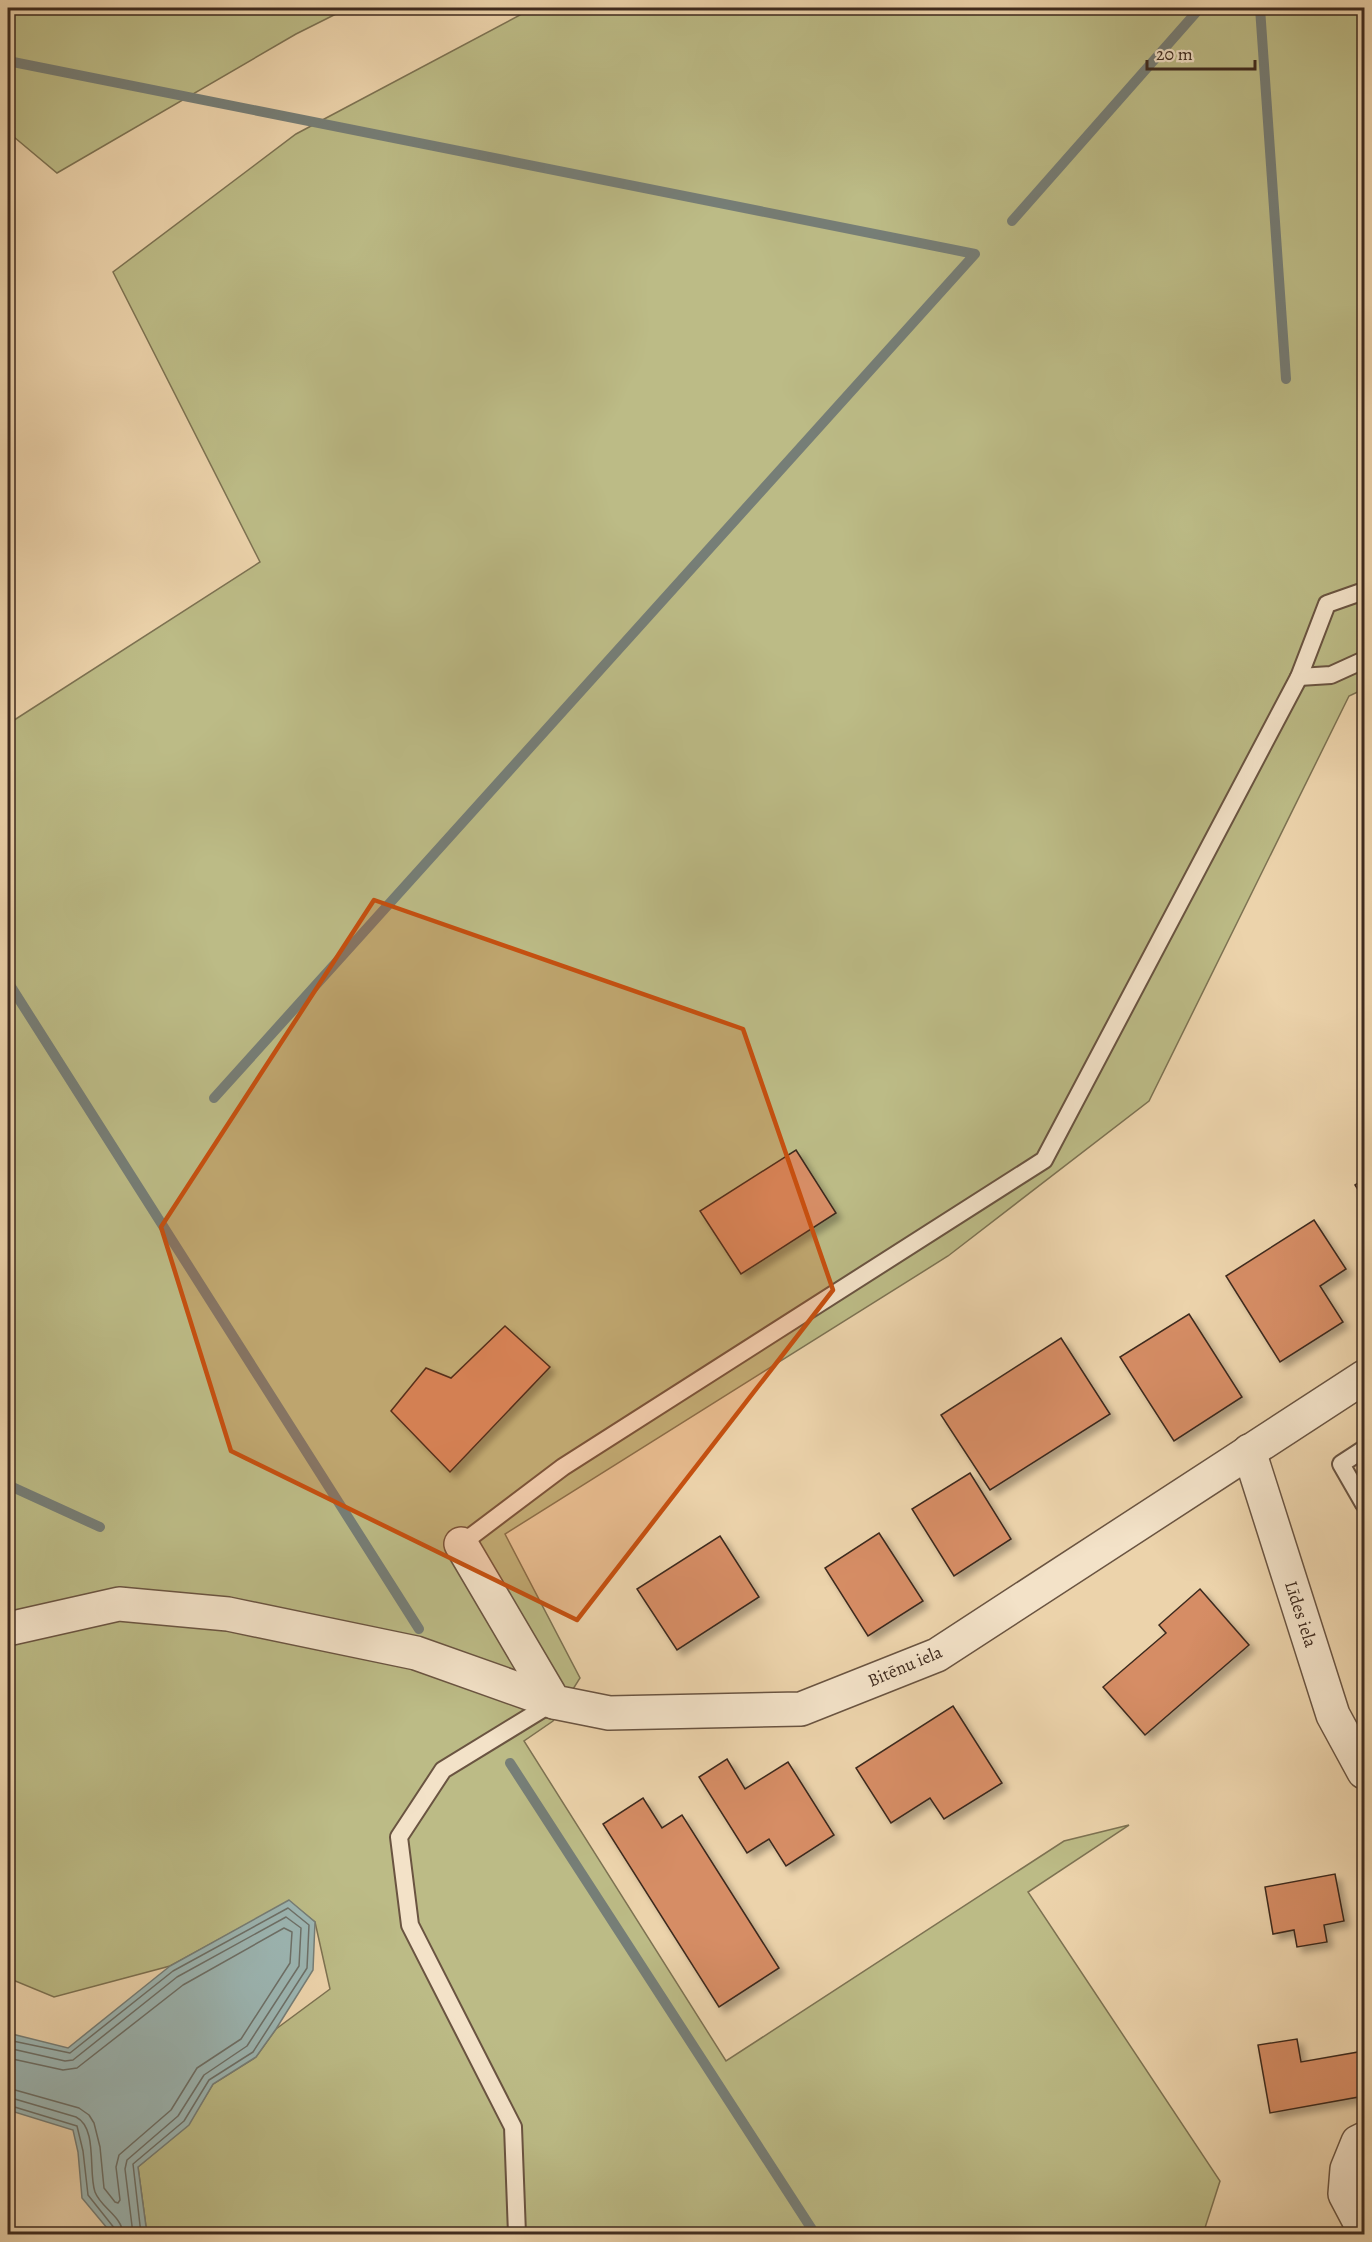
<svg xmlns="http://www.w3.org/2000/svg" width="1372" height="2242" font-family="Alegreya,serif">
<defs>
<filter id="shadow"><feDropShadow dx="5.5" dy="5.5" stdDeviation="3" flood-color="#0004"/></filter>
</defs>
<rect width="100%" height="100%" fill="#ecd3ab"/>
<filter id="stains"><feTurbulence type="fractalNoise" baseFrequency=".00333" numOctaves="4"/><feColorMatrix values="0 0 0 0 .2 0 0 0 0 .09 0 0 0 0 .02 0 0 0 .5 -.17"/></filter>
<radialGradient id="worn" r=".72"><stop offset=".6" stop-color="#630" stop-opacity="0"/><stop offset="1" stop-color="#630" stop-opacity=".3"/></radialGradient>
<g fill="#bcbb86" stroke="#7d7252" stroke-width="1.5">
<polygon points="8,8 348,8 296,34 57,173 8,132"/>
<polygon points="519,8 1364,8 1364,689 1349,696 1149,1101 948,1256 505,1534 580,1678 553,1721 524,1741 726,2061 1064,1841 1129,1825 1028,1892 1220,2181 1203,2234 147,2234 138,2167 188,2125 213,2084 256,2057 276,2029 330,1989 315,1922 289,1901 170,1966 54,1997 8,1978 8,724 260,562 113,272 296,134 522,14"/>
</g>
<polygon fill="#9cb6b3" stroke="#767e77" stroke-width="1.5" points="289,1900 315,1922 313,1970 276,2029 256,2057 213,2084 189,2125 138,2167 147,2234 112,2234 82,2198 78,2152 73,2130 8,2110 8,2033 68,2048 170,1966"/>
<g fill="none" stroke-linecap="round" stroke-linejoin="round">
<g stroke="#6d7068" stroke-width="1.5">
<polyline points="8,2040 70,2053 173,1971 288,1908 309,1925 307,1968 253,2052 209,2080 184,2121 133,2164 141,2234"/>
<polyline points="8,2048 65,2061 73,2060 177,1977 286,1917 301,1928 299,1966 247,2046 204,2075 178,2116 127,2160 125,2169 133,2234"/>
<polyline points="8,2058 63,2070 77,2068 183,1985 284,1928 292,1932 290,1963 241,2039 197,2068 171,2110 119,2155 116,2167 120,2200 118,2203 115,2202 104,2188 100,2147 94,2123 89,2115 79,2108 8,2088"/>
<path d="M8,2097L76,2117C98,2128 88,2172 95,2192C101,2208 122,2216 123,2234"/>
<polyline points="8,2105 77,2126 83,2151 88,2195 115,2229 116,2234"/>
</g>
<g stroke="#767e77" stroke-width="10">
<polyline points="1260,8 1286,379"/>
<polyline points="8,61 975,254 214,1098"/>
<polyline points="1012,221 1200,8"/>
<polyline points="8,982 419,1629"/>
<polyline points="8,1485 100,1527"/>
<polyline points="510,1763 815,2234"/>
</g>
</g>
<g fill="#d68d65" stroke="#3e2a1e" stroke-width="1.5" filter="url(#shadow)">
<polygon points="796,1150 836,1213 741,1274 700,1211"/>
<polygon points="1364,1179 1364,1199 1355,1185"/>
<polygon points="1314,1220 1346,1269 1320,1286 1343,1322 1280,1362 1226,1276"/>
<polygon points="1189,1314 1242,1397 1174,1441 1120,1357"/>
<polygon points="505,1326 550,1367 450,1472 391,1411 426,1368 451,1378"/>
<polygon points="1061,1338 1110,1414 990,1490 941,1415"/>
<polygon points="970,1473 1011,1539 954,1576 912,1509"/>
<polygon points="879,1533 923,1601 868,1636 825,1568"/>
<polygon points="720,1536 759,1597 677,1650 637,1589"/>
<polygon points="1200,1589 1249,1645 1145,1735 1103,1687 1166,1633 1159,1625"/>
<polygon points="953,1706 1002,1783 944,1819 930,1798 891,1823 856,1768"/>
<polygon points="727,1759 745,1789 788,1762 834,1835 786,1866 769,1839 747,1853 699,1777"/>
<polygon points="643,1798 662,1828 682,1815 779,1968 719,2007 603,1824"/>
<polygon points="1335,1874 1344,1921 1324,1925 1327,1942 1297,1947 1294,1930 1273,1934 1265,1887"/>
<polygon points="1297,2039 1301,2062 1364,2051 1364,2096 1270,2113 1258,2045"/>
</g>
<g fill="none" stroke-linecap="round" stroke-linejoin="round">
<g stroke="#6a5441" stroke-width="20">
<g id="lane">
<polyline points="1299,677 1331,675 1364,660"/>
<polyline points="1364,1449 1341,1464 1364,1504"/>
<polyline points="461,1544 563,1467 1044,1160 1299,677 1327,604 1364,591"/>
<polyline points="517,2234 513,2127 410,1925 399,1837 443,1770 554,1702"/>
</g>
</g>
<g stroke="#6a5441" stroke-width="36">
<g id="street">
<polyline points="1249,1451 1333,1715 1364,1772"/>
<polyline points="461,1544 554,1702 609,1713 801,1709 937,1655 1364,1377"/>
<polyline points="8,1629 119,1604 228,1614 416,1653 554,1702"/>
<polyline points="1364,2139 1358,2142 1347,2169 1345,2194 1364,2230"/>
</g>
</g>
<use href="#lane" stroke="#f3e2c8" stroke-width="16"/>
<use href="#street" stroke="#f3e2c8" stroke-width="33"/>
</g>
<path fill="#c65010" fill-opacity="0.2" stroke="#c65010" stroke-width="4.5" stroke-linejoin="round" d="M374,900L743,1029L833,1290L577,1620L231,1451L161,1227Z"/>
<g text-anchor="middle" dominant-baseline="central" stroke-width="6" stroke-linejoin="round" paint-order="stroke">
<g font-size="18" fill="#3e2a1e" stroke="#f3e2c8">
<text transform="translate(1301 1614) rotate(72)">Līdes iela</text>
<text transform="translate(905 1666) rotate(-23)">Bitēnu iela</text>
</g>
</g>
<rect width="1372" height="2242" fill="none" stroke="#ecd3ab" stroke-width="30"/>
<rect x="9" y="9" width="1354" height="2224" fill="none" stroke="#3e2a1e" stroke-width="3"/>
<rect x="15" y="15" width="1342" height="2212" fill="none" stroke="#3e2a1e" stroke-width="1.5"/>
<path d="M1147 60v9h108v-9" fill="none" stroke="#3e2a1e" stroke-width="3"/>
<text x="1156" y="60" font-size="18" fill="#3e2a1e" stroke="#f3e2c8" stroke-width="4.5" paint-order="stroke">20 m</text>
<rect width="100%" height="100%" filter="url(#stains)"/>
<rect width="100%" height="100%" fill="url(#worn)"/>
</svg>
